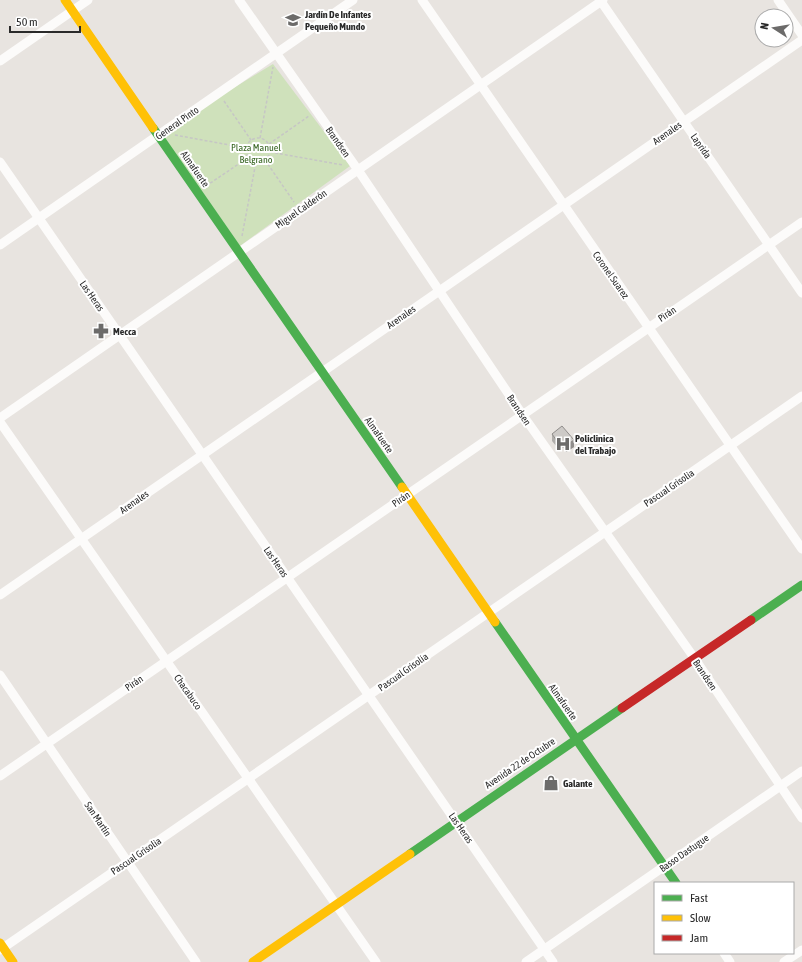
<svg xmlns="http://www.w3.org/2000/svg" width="802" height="962" font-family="'Asap Condensed',sans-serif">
<rect width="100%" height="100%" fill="#e8e4e0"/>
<polygon fill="#cfe1bb" points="273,64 350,166 240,246 161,132"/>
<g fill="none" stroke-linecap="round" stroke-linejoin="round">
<g stroke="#c6c6c5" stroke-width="1.5" stroke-dasharray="3 2" stroke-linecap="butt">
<polyline points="224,101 251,140"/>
<polyline points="175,135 246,148"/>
<polyline points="260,138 273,67"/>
<circle cx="258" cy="150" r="12"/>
<polyline points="269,144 309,116"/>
<polyline points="270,152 343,165"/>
<polyline points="265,160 294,202"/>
<polyline points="206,186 249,157"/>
<polyline points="242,236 256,162"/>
</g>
<g stroke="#fcfbfa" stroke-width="9">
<polyline points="239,0 358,170 522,414 695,659 802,818"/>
<polyline points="422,0 802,549"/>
<polyline points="600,0 802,293"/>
<polyline points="778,0 802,35"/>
<polyline points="0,61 88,0"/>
<polyline points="0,162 553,962"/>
<polyline points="0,245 353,0"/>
<polyline points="0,418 603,0"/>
<polyline points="0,422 376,962"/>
<polyline points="0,595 802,40"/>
<polyline points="0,675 196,962"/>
<polyline points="0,776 802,222"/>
<polyline points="0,950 802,396"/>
<polyline points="724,953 730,962"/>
<polyline points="526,962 802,771"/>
<polyline points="784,962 802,950"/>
</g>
<g stroke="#4caf50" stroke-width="9">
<polyline points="153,128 402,487"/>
<polyline points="751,620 802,585"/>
<polyline points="495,622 676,883"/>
<polyline points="410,854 622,708"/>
</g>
<g stroke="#ffc107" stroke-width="9">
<polyline points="65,0 153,128"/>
<polyline points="402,487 495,622"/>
<polyline points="0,943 13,962"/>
<polyline points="253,962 410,854"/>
</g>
<polyline stroke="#c62828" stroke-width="9" points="622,708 751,620"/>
</g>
<polygon fill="#b0aeab" points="552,434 574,447 566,452 564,448 557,447 552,441"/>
<polygon fill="#908d8b" points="574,440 574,447 566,452 566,445"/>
<polygon fill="#cdcac7" stroke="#908d8b" points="562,426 574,440 566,445 564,442 557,441 552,434"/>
<defs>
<g id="school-bare" transform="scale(1.2)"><path d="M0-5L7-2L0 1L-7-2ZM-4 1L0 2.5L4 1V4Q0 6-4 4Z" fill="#6c6b6a" stroke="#fff" stroke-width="2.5" paint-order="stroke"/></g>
<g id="pharmacy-bare" transform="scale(1.2)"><path d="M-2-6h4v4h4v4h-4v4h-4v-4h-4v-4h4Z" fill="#6c6b6a" stroke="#fff" stroke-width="2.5" paint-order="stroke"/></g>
<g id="hospital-bare" transform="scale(1.2)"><path d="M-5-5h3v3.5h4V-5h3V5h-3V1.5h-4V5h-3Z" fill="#6c6b6a" stroke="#fff" stroke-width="2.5" paint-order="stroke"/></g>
<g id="shop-bare" transform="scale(1.2)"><path d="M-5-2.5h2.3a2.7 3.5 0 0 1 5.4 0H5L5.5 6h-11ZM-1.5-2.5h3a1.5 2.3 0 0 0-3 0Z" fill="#6c6b6a" stroke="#fff" stroke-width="2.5" paint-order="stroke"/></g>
</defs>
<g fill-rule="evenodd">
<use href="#school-bare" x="293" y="20"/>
<use href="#pharmacy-bare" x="101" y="331"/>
<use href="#hospital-bare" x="563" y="444"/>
<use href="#shop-bare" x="551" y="783"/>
</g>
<g text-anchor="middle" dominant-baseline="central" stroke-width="4" stroke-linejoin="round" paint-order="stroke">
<g font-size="10" font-weight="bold" fill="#2a2a2a" stroke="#fff" text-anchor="start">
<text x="305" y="14">Jardín De Infantes<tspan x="305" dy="12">Pequeño Mundo</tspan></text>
<text x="113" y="331">Mecca</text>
<text x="575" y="438">Policlinica<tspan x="575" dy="12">del Trabajo</tspan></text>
<text x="563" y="783">Galante</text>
</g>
<g font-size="10" fill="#2a2a2a" stroke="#fff">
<text transform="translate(177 123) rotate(-35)">General Pinto</text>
<text transform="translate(667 133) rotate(-35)">Arenales</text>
<text transform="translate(338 142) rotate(55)">Brandsen</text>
<text transform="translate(701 146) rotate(55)">Laprida</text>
<text transform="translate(195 169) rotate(55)">Almafuerte</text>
<text transform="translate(301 209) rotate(-35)">Miguel Calderón</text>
<text transform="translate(611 275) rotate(55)">Coronel Suarez</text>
<text transform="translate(92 296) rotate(55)">Las Heras</text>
<text transform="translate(667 314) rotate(-34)">Pirán</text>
<text transform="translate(401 317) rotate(-35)">Arenales</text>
<text transform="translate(519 410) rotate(56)">Brandsen</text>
<text transform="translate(379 435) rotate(55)">Almafuerte</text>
<text transform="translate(669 488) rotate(-34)">Pascual Grisolia</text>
<text transform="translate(401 499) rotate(-35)">Pirán</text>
<text transform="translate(134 502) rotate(-35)">Arenales</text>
<text transform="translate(276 562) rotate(55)">Las Heras</text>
<text transform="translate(403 672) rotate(-35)">Pascual Grisolia</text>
<text transform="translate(705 675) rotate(56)">Brandsen</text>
<text transform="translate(134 683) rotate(-35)">Pirán</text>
<text transform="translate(188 692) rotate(55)">Chacabuco</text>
<text transform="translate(563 702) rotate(55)">Almafuerte</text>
<text transform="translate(520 763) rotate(-34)">Avenida 22 de Octubre</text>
<text transform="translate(98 819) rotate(56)">San Martín</text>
<text transform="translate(461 828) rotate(55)">Las Heras</text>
<text transform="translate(684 853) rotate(-35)">Basso Dastugue</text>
<text transform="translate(136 856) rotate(-34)">Pascual Grisolia</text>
</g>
<g font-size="10" fill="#34631f" stroke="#fff">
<text x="256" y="147">Plaza Manuel<tspan x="256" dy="12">Belgrano</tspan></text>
</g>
</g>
<rect x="654" y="882" width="140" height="72" fill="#ffffff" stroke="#aaaaaa"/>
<rect x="662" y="895" width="20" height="6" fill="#4caf50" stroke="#aaaaaa"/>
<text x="690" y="902" font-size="12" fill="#2a2a2a">Fast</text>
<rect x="662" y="915" width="20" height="6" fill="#ffc107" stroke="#aaaaaa"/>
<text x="690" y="922" font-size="12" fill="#2a2a2a">Slow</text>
<rect x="662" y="935" width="20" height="6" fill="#c62828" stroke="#aaaaaa"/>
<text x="690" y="942" font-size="12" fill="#2a2a2a">Jam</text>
<g transform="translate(774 28) rotate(282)"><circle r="19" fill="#ffffff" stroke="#aaaaaa"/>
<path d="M0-3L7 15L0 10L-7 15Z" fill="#6c6b6a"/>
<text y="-6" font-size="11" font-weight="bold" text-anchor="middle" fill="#2a2a2a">N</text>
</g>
<path d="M10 26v6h70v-6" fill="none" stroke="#2a2a2a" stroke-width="2"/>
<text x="16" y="26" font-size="12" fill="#2a2a2a" stroke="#ffffff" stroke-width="3" paint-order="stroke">50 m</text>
</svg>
